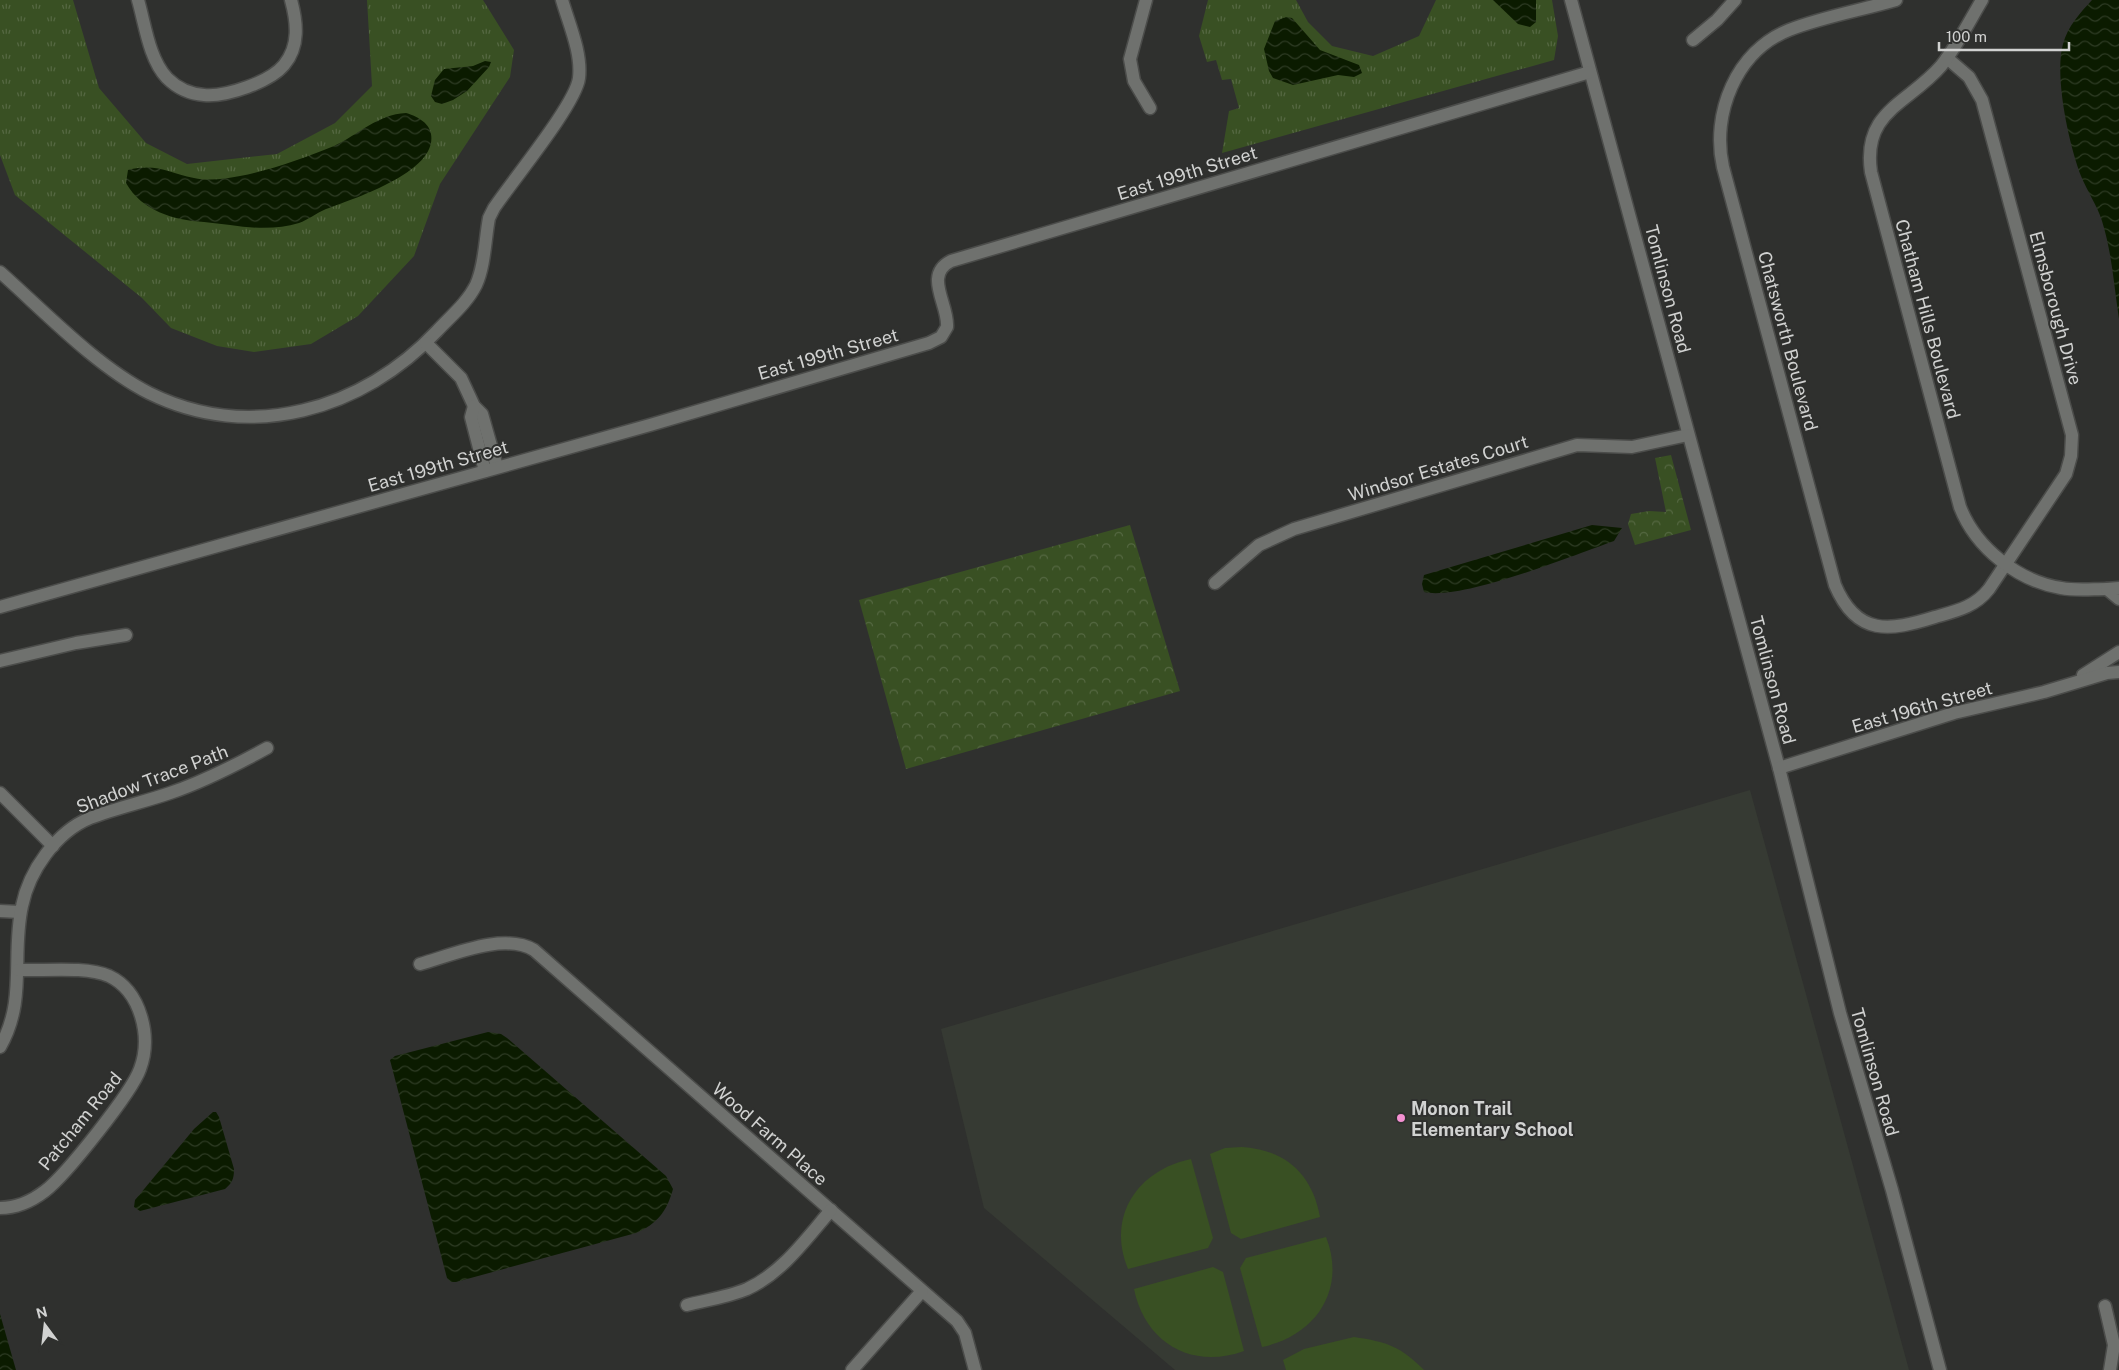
<svg xmlns="http://www.w3.org/2000/svg" width="2119" height="1370" font-family="'Public Sans',sans-serif">
<defs>
<pattern id="grass-tufts" width="24" height="20" patternUnits="userSpaceOnUse" patternTransform="scale(1.25)"><rect width="24" height="20" fill="#395023"/><path d="M3 7l-1-3M5 7V3M7 7l1-3M15 17l-1-3M17 17v-4M19 17l1-3" fill="none" stroke="#556842"/></pattern>
<pattern id="park-crowns" width="20" height="18" patternUnits="userSpaceOnUse" patternTransform="scale(1.25)"><rect width="20" height="18" fill="#395023"/><path d="M2 6a3 3 0 1 1 6 0M12 15a3 3 0 1 1 6 0" fill="none" stroke="#556842"/></pattern>
<pattern id="water-waves" width="16" height="10" patternUnits="userSpaceOnUse" patternTransform="scale(1.25)"><rect width="16" height="10" fill="#0b1b00"/><path d="M0 5q4-4 8 0t8 0" fill="none" stroke="#2e3b24"/></pattern>
</defs>
<rect width="100%" height="100%" fill="#2f302e"/>
<polygon fill="#363a33" points="1750,790 1909,1370 1175,1370 984,1208 941,1029"/>
<g fill="url(#grass-tufts)">
<polygon points="0,0 73,0 99,88 146,143 187,164 277,154 335,123 372,86 367,0 483,0 514,50 510,77 440,184 414,256 358,316 311,344 254,352 217,346 171,328 142,298 15,195 0,155"/>
<polygon points="1208,0 1296,0 1308,22 1332,46 1373,56 1419,36 1436,0 1552,0 1558,36 1554,60 1222,153 1229,111 1239,108 1231,79 1222,80 1216,60 1207,62 1199,36"/>
</g>
<g fill="url(#park-crowns)">
<polygon points="1671,455 1691,530 1635,545 1628,524 1631,514 1649,511 1666,512 1655,458"/>
<polygon points="1130,525 1180,691 906,769 859,600"/>
</g>
<g fill="#395023">
<path d="M1242,1147C1286,1150 1312,1174 1320,1217L1241,1239L1231,1233L1210,1154L1225,1148Z"/>
<path d="M1191,1159L1213,1238L1208,1248L1128,1269C1106,1216 1138,1170 1191,1159Z"/>
<path d="M1326,1237C1347,1290 1315,1336 1262,1347L1240,1268L1246,1258Z"/>
<path d="M1213,1267L1223,1272L1244,1351C1192,1370 1145,1343 1134,1289Z"/>
<path d="M1354,1337C1387,1342 1400,1346 1424,1370H1286L1283,1360L1304,1349Z"/>
</g>
<g fill="url(#water-waves)">
<polygon points="1493,0 1536,0 1536,22 1530,27 1518,24"/>
<path d="M2092,0H2119V319C2114,286 2112,253 2102,221C2097,205 2087,191 2081,176C2069,145 2054,76 2063,44C2068,26 2080,13 2092,0Z"/>
<polygon points="1286,17 1292,18 1320,50 1359,65 1362,73 1354,77 1338,75 1293,85 1273,78 1269,71 1264,49 1275,21"/>
<polygon points="485,61 491,62 489,67 467,91 453,100 442,104 435,102 431,96 435,80 444,69 473,66"/>
<path d="M406,113C416,116 429,122 431,134C438,172 352,199 326,209C316,213 308,220 299,223C267,233 236,225 204,222C173,220 142,211 126,183L128,170C157,163 168,173 194,178C208,181 226,179 240,176C271,170 305,158 334,146C358,135 378,114 406,113Z"/>
<path d="M1592,525L1622,528L1614,541C1574,555 1461,601 1424,592L1422,584L1424,575Z"/>
<path d="M488,1032L501,1034L507,1038L666,1176L673,1189C667,1211 657,1224 636,1233L456,1282H451L447,1278L390,1060L395,1056Z"/>
<path d="M213,1112H216L219,1117L234,1169C234,1179 232,1183 225,1189L140,1211L134,1207L135,1200L194,1129Z"/>
<polygon points="0,1314 16,1370 0,1370"/>
</g>
<g fill="none" stroke-linecap="round" stroke-linejoin="round">
<g stroke="#4b4c4a" stroke-width="15">
<g id="minor">
<path d="M138,0C145,24 149,59 167,78C177,88 190,94 204,95C226,97 270,82 284,65C300,46 297,22 291,0"/>
<polyline points="1146,0 1130,59 1134,81 1150,108"/>
<polyline points="1571,0 1779,768 1840,1013 1892,1190 1940,1370"/>
<path d="M1896,0C1862,10 1822,17 1789,30C1736,51 1711,114 1723,167L1835,585C1857,637 1890,631 1935,617C1956,611 1975,607 1989,589L2066,474L2071,456L2072,435L1982,100L1969,77L1947,58"/>
<path d="M1982,0C1969,22 1957,46 1941,66C1908,104 1862,111 1871,172L1960,507C1976,548 2018,581 2061,588C2076,591 2092,589 2107,589"/>
<polyline points="1693,40 1717,20 1735,0"/>
<path d="M0,272C45,312 96,366 149,393C250,443 363,410 437,331C451,316 467,303 476,285C485,265 485,239 489,218L494,208C512,181 576,104 579,78C582,53 569,24 562,0"/>
<polyline points="426,343 461,378 474,406 482,414 497,467"/>
<polyline points="474,406 471,417 485,471"/>
<polyline points="1215,583 1259,545 1294,529 1577,445 1632,447 1688,435"/>
<polyline points="2119,588 2107,589 2119,599"/>
<path d="M0,607L650,425L929,343L941,337L947,327C949,305 923,275 951,261L1590,72"/>
<polyline points="0,661 76,643 126,635"/>
<polyline points="2083,675 2119,652"/>
<polyline points="1779,768 1954,713 2044,692 2107,673 2119,672"/>
<polyline points="0,793 53,846"/>
<polyline points="0,911 20,912"/>
<path d="M420,964C452,955 504,932 534,950L957,1321L965,1333L975,1370"/>
<path d="M0,1047C27,1000 11,955 22,906C29,871 56,832 90,818C116,808 144,802 170,793C203,782 236,765 267,748"/>
<path d="M0,1208C17,1208 32,1201 45,1191C66,1175 132,1092 140,1069C152,1037 141,991 109,976C86,966 44,971 18,970"/>
<path d="M687,1305C707,1300 728,1297 747,1289C782,1273 806,1239 831,1210"/>
<polyline points="2105,1306 2114,1345 2110,1370"/>
<polyline points="852,1370 922,1291"/>
</g>
</g>
<use href="#minor" stroke="#6f716e" stroke-width="12"/>
</g>
<circle fill="#f591d2" stroke="#2f302e" stroke-width="2" cx="1401" cy="1118" r="5"/>
<g text-anchor="middle" dominant-baseline="central" stroke-width="4" stroke-linejoin="round" paint-order="stroke">
<g font-size="18" fill="#d1d2d1" stroke="#2f302e">
<text transform="translate(1187 173) rotate(-17)">East 199th Street</text>
<text transform="translate(1668 289) rotate(75)">Tomlinson Road</text>
<text transform="translate(2056 308) rotate(75)">Elmsborough Drive</text>
<text transform="translate(1928 319) rotate(75)">Chatham Hills Boulevard</text>
<text transform="translate(1788 341) rotate(75)">Chatsworth Boulevard</text>
<text transform="translate(828 354) rotate(-16)">East 199th Street</text>
<text transform="translate(438 466) rotate(-16)">East 199th Street</text>
<text transform="translate(1438 468) rotate(-17)">Windsor Estates Court</text>
<text transform="translate(1773 680) rotate(75)">Tomlinson Road</text>
<text transform="translate(1922 707) rotate(-16)">East 196th Street</text>
<text transform="translate(152 779) rotate(-21)">Shadow Trace Path</text>
<text transform="translate(1875 1072) rotate(74)">Tomlinson Road</text>
<text transform="translate(80 1121) rotate(-51)">Patcham Road</text>
<text transform="translate(770 1134) rotate(41)">Wood Farm Place</text>
</g>
<g font-size="18" font-weight="bold" fill="#d1d2d1" stroke="#2f302e" text-anchor="start">
<text x="1411" y="1108">Monon Trail<tspan x="1411" dy="21">Elementary School</tspan></text>
</g>
</g>
<g transform="translate(45 1325) rotate(345)" stroke="#2f302e" stroke-width="4" paint-order="stroke">
<path d="M0-4L9 19L0 12L-9 19Z" fill="#d1d2d1"/>
<text y="-8" font-size="14" font-weight="bold" text-anchor="middle" fill="#d1d2d1">N</text>
</g>
<path d="M1939 42v8h130v-8" fill="none" stroke="#d1d2d1" stroke-width="2.5"/>
<text x="1946" y="42" font-size="15" fill="#d1d2d1" stroke="#2f302e" stroke-width="4" paint-order="stroke">100 m</text>
</svg>
